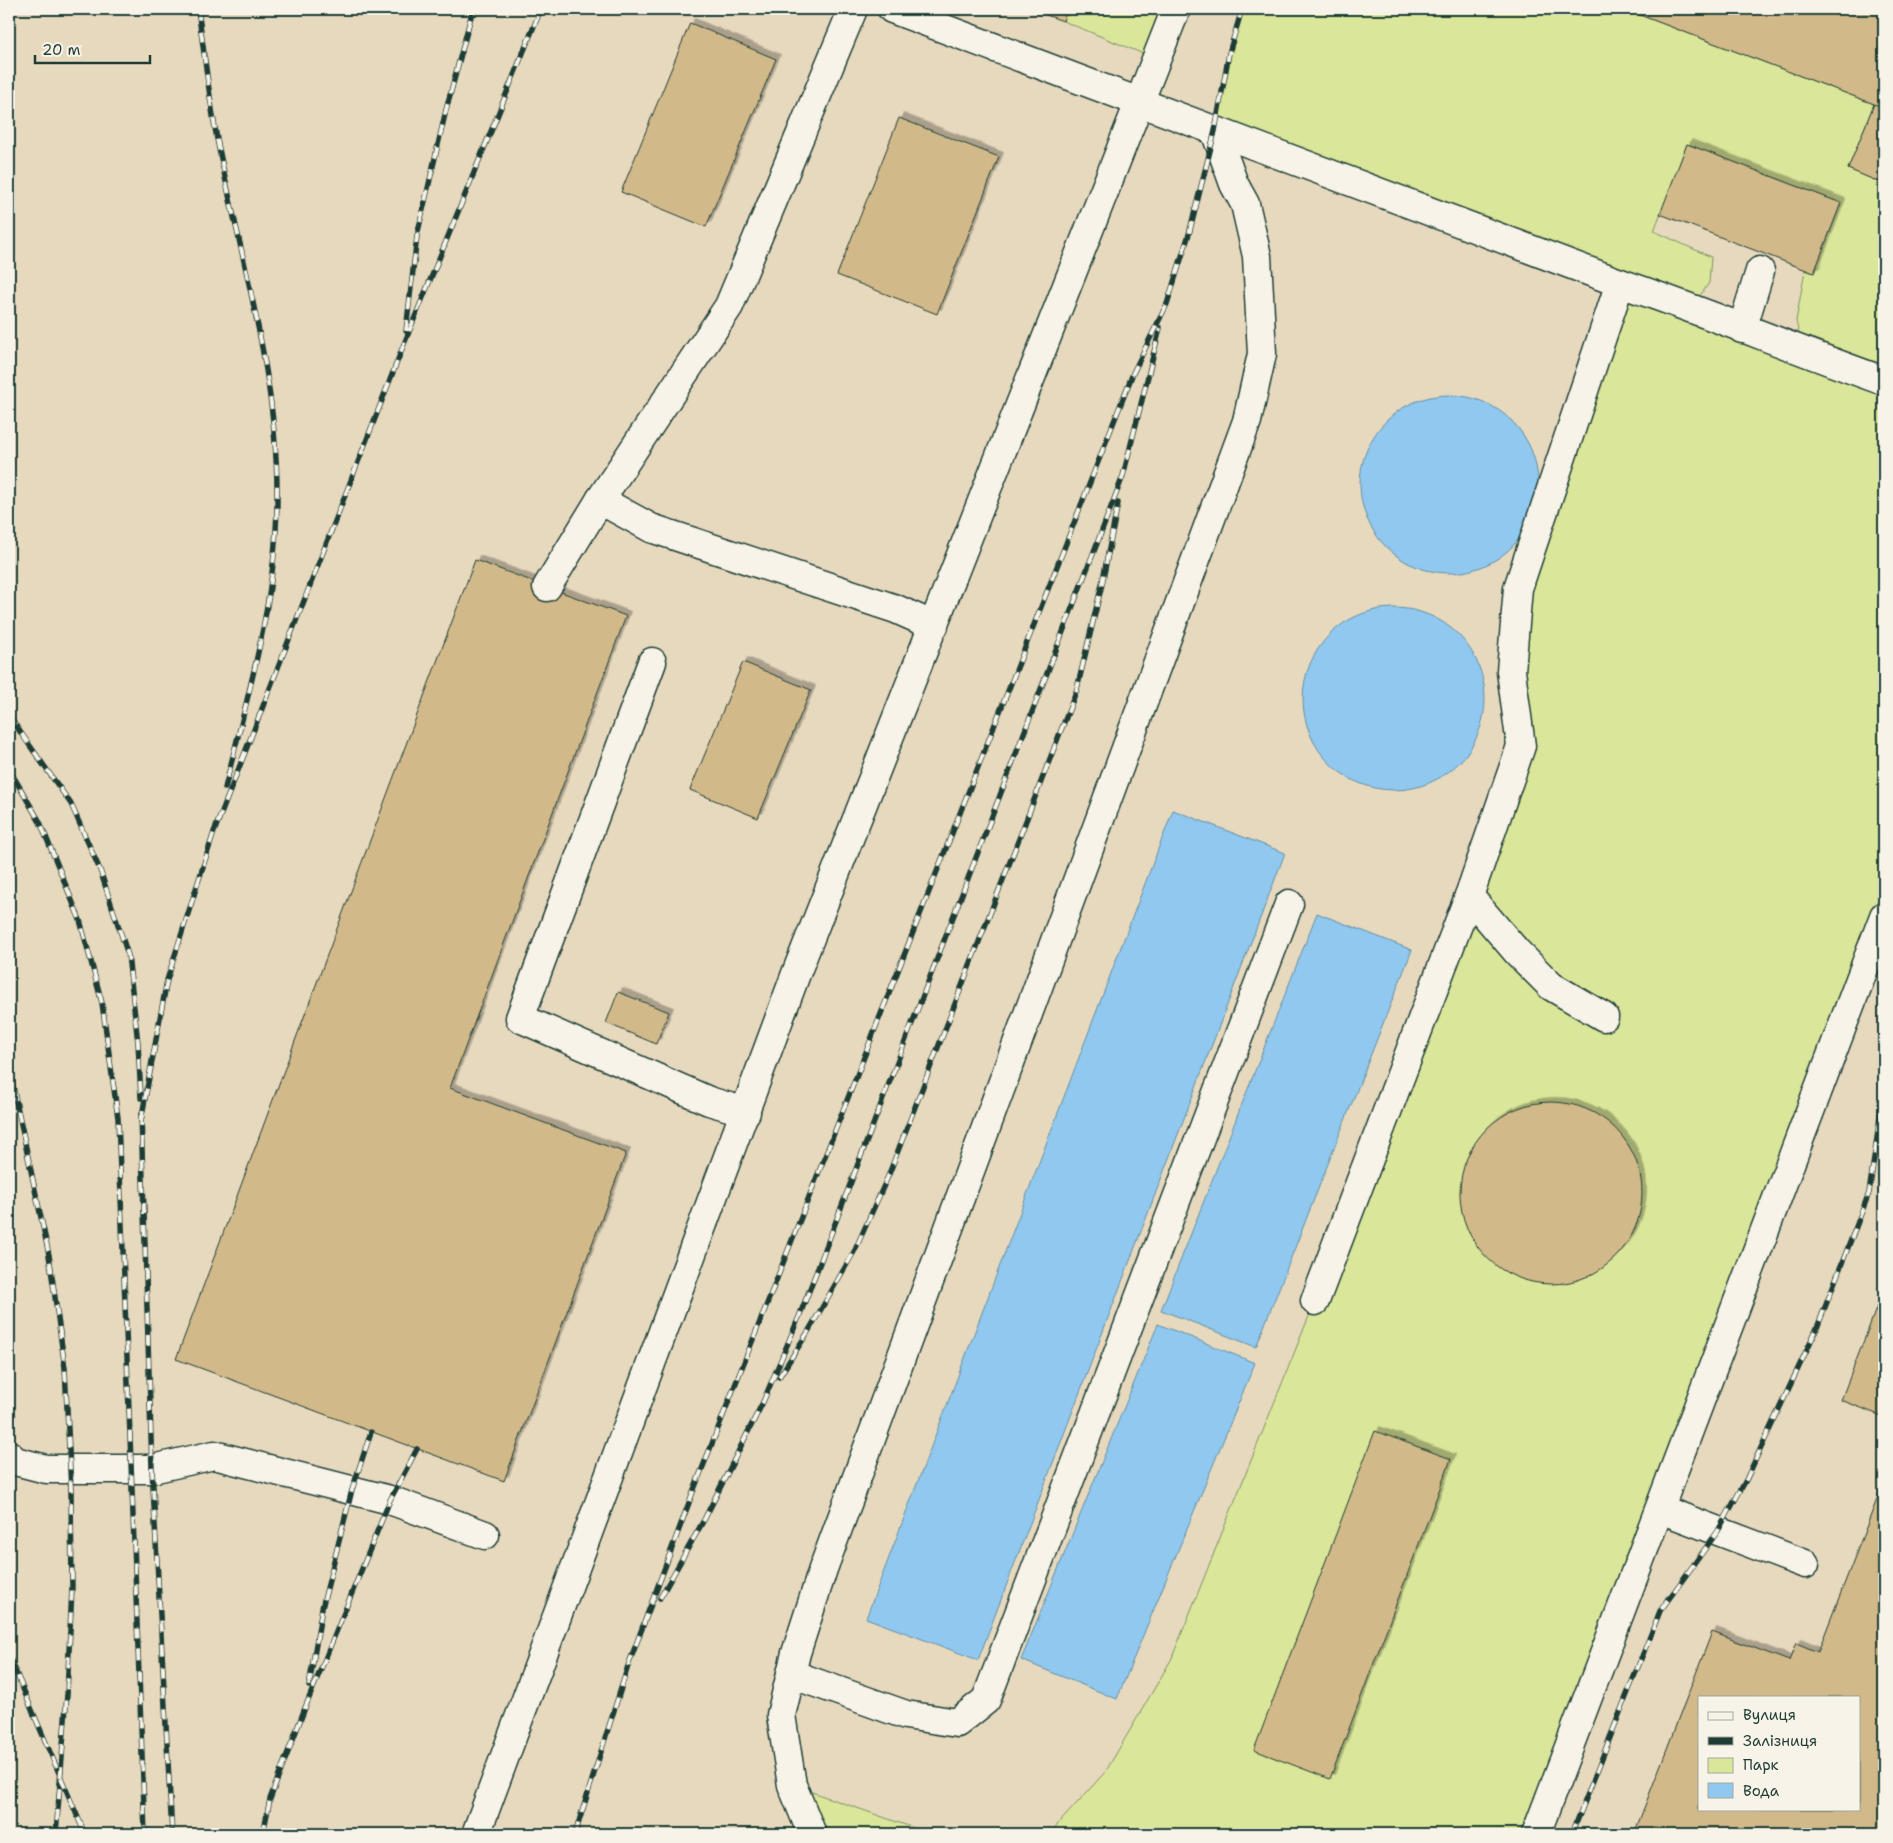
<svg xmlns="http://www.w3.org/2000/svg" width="1893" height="1843" font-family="'Shantell Sans',sans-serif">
<defs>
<filter id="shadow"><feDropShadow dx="4.5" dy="-4.5" stdDeviation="0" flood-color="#0004"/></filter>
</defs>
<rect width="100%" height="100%" fill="#f0e7d5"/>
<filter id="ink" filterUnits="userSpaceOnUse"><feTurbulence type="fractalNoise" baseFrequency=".02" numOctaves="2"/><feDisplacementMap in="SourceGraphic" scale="10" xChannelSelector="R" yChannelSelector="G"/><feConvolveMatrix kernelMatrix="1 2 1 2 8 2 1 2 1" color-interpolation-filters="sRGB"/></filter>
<g filter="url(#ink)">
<path fill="#e7d9be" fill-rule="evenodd" d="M9,9H1884V1834H9ZM1699,1697H1859V1809H1699Z"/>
<g fill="#dae699" stroke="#7c9266" fill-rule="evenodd">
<polygon points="1067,9 1176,9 1156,59 1063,21"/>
<path d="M1242,9H1624L1874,104L1848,169L1884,184V916L1536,1834H1049L1106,1771L1171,1660L1315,1301L1521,746L1518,588L1620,283L1215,131L1229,53ZM1687,144L1841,203L1814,273L1805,270L1796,321L1801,343L1692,307L1709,283L1711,257L1654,231Z"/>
<polygon points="792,1785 931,1834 812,1834"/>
</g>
<g fill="#90c8ef" stroke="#6390a4">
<circle cx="1449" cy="484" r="89"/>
<circle cx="1394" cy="699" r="91"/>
<polygon points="1173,810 1285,853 978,1660 866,1618"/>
<polygon points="1317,913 1412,950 1256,1347 1161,1310"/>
<polygon points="1158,1324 1255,1363 1117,1699 1021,1660"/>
</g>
<g fill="#d2b989" stroke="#1f3d34" fill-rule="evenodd" filter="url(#shadow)">
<polygon points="1029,9 1067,9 1063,21"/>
<polygon points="1624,9 1884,9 1884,108 1874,104"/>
<polygon points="690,23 776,59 706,227 621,192"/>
<polygon points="1874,104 1884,108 1884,184 1848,169"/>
<polygon points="899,118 999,157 937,314 837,275"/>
<polygon points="1687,144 1841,203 1814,273 1660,214"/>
<polygon points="475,560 626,616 450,1088 626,1153 504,1481 176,1359"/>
<polygon points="743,662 811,690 758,818 690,790"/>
<polygon points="618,992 669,1012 656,1044 606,1023"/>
<circle cx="1551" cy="1193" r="91"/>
<polygon points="1884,1288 1884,1417 1841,1400"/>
<polygon points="1375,1431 1451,1459 1330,1779 1254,1750"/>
<path d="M1884,1481V1834H1634L1712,1632L1789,1661L1796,1643L1818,1652ZM1699,1697H1859V1809H1699Z"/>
</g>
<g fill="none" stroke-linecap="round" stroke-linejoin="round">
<g stroke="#1f3d34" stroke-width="31">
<g id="minor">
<path d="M892,9L1620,283C1709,313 1796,350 1884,381"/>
<polyline points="1742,329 1760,271"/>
<polyline points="600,500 651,528 896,609 934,626"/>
<polyline points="547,587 600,500 729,306 853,9"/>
<polyline points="652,662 520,1018 709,1101 746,1112"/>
<polyline points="1469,896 1517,952 1551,986 1604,1017"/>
<polyline points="1315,1301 1469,896 1521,746 1511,671 1518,588 1620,283"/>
<polyline points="9,1455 15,1461 46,1469 152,1469 214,1455 390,1500 485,1535"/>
<polyline points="1660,1509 1805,1564"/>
<polyline points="791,1674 906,1715 957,1723 986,1700 1289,904"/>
<polyline points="476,1834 797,971 1176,9"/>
<polyline points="812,1834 792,1785 781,1715 796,1653 823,1569 1247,421 1262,354 1257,256 1245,204 1234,184 1215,131"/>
<polyline points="1536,1834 1884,916"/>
</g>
</g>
<use href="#minor" stroke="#f7f3e8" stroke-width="28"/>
<g stroke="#1f3d34" stroke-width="5.5">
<g id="rail">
<path d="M198,9C204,52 209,96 217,139C241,260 279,379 277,503C276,600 248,695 225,788"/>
<polyline points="406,331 417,236 446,110 473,9"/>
<polyline points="9,716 71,804 100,870 128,955 138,1043 141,1098"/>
<polyline points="9,769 40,822 80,920 102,1003 118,1118 145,1834"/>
<polyline points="9,1068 49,1255 65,1368 71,1490 72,1588 67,1694 56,1834"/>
<polyline points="141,1115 152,1469 172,1834"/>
<polyline points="141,1121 167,980 214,832 404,344 541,9"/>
<polyline points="779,1377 808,1332 855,1250 889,1174 1077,689 1102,584 1118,503"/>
<polyline points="660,1598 705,1518 763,1402 799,1317 1123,476 1160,328"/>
<polyline points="9,1656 85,1834"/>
<polyline points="309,1686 322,1608 352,1490 371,1432"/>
<polyline points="263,1834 270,1799 305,1708 390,1500 417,1449"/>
<polyline points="575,1834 628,1666 693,1492 1133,373 1167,304 1189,234 1215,131 1229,53 1242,9"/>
<polyline points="1572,1834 1660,1611 1718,1531 1746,1480 1817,1328 1869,1193 1884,1090"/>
</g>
</g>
<use href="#rail" stroke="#f7f3e8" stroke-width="4" stroke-dasharray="11" stroke-linecap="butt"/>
</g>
</g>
<rect width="1893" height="1843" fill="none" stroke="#f7f3e8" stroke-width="30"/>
<rect x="15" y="15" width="1863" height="1813" fill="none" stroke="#1f3d34" stroke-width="2" filter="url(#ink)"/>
<rect x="1698" y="1696" width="162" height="115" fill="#f7f3e8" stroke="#a1aaa0"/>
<rect x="1708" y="1712" width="25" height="8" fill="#f7f3e8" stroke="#a1aaa0"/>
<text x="1743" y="1720" font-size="15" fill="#1f3d34">Вулиця</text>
<rect x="1708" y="1737" width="25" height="8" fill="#1f3d34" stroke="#a1aaa0"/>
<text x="1743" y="1746" font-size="15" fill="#1f3d34">Залізниця</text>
<rect x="1708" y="1758" width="25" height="15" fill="#dae699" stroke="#a1aaa0"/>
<text x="1743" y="1770" font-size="15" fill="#1f3d34">Парк</text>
<rect x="1708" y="1783" width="25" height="15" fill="#90c8ef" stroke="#a1aaa0"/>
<text x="1743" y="1796" font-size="15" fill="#1f3d34">Вода</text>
<path d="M35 55v8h115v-8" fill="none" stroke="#1f3d34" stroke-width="2.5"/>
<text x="42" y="55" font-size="15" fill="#1f3d34" stroke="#f7f3e8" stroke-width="4" paint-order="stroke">20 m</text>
</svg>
